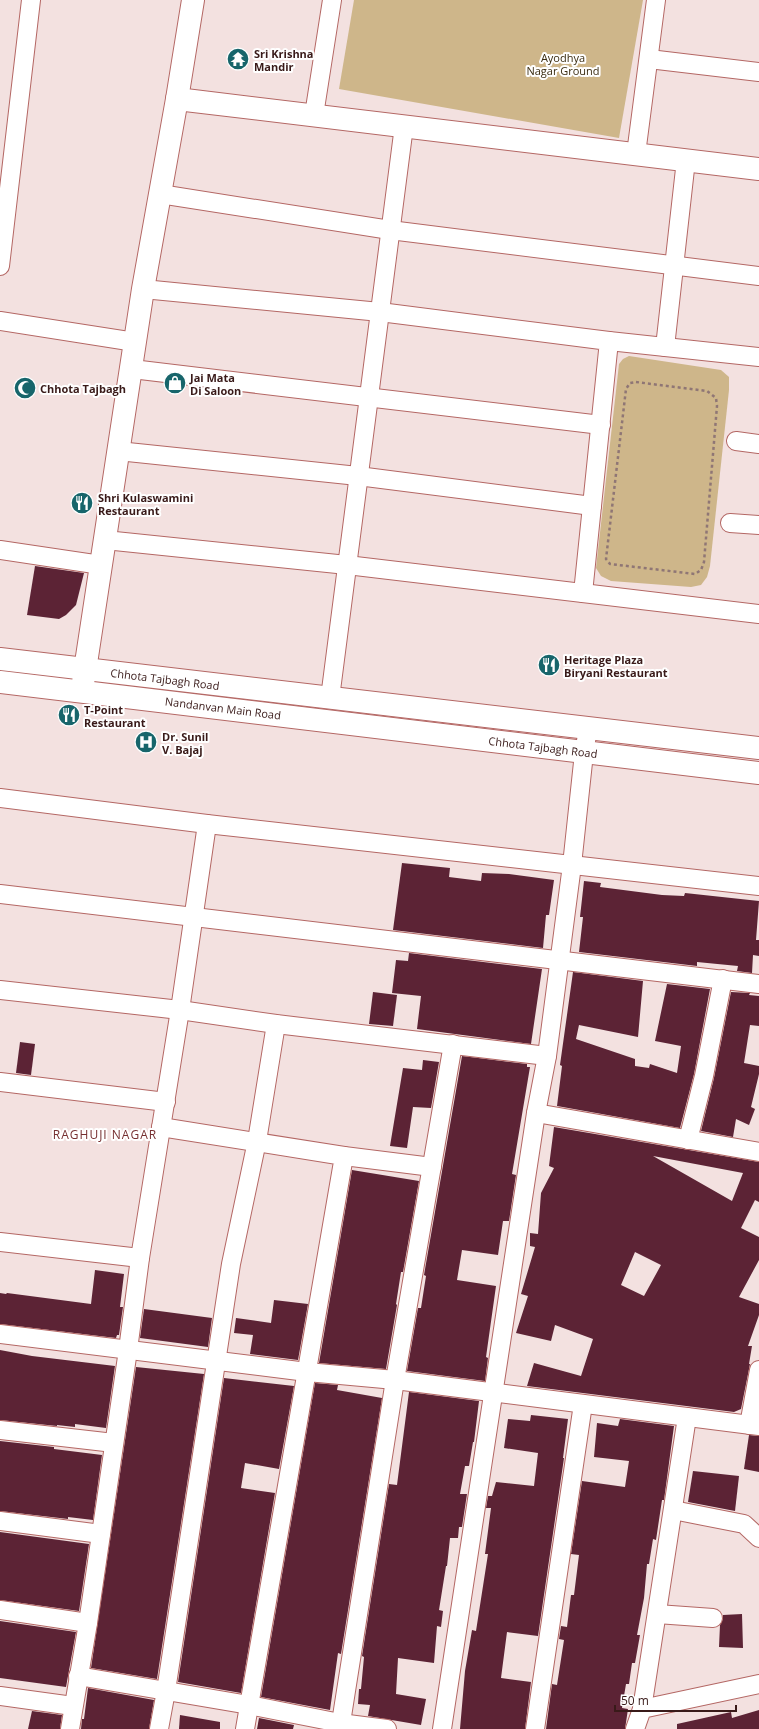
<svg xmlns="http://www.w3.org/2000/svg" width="759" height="1729" font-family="'Open Sans',sans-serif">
<rect width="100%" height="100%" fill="#f3e1e0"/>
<g fill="#ceb68a">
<polygon points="354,0 643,0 619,138 339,89"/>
<polygon points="629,356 721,370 729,377 729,390 710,566 707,577 701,585 691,587 611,581 601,576 596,568 619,364 623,359"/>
</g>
<g fill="#5c2335" fill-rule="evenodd">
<polygon points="35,566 84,573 76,605 66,615 59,619 27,615"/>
<polygon points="402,863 450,868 449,877 481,881 482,873 509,874 554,880 549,915 546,915 543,948 393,930"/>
<polygon points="584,881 601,883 600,887 662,895 684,896 685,893 759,901 756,940 759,940 759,956 753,955 752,973 737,971 738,966 697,962 697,966 579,952 583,917 580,917"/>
<polygon points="409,953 542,969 531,1044 417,1029 421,996 392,993 396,960 408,961"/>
<polygon points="573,972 643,981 638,1037 579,1025 576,1039 635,1059 635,1066 649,1068 650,1064 677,1073 681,1046 655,1041 667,984 710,989 694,1074 680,1128 557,1106 562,1066 560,1065"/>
<polygon points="373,992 397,995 393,1026 369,1024"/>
<polygon points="731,992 750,993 749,995 759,996 759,1026 750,1025 744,1063 759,1066 759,1074 751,1107 755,1109 749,1125 736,1119 733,1137 701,1131 714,1078"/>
<polygon points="20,1042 35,1044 31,1075 16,1073"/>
<polygon points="462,1056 527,1064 527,1067 530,1067 512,1174 516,1175 509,1221 503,1221 498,1255 462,1250 457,1280 496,1286 486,1357 488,1358 485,1381 407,1371 418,1308 421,1308 426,1276 424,1275"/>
<polygon points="423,1060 439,1062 431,1108 413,1107 407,1148 390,1146 403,1068 422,1070"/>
<path d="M554,1127L759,1162V1202L755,1200L741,1228L759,1237V1260L739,1297L759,1304V1315L748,1346H752L749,1364H750L741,1409L734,1412L527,1386L534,1363L581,1376L593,1339L555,1325L551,1341L516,1333L528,1296L521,1294L535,1247L530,1246V1233L538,1234L541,1193L554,1168L549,1166ZM653,1156L743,1173L732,1201ZM635,1252L661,1265L644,1296L621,1285Z"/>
<polygon points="352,1170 419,1181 403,1272 401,1272 396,1304 397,1305 386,1369 319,1363"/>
<polygon points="95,1270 124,1274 120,1307 123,1307 119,1335 117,1335 116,1338 0,1324 0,1293 6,1294 7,1293 91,1304"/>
<polygon points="274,1300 308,1304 298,1360 250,1354 253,1335 234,1333 236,1318 271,1323"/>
<polygon points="144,1309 212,1318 208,1347 140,1338"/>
<polygon points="0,1350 32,1356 115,1366 106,1428 75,1424 75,1427 57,1425 57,1426 0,1420"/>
<polygon points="136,1367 204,1374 157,1679 91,1668"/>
<polygon points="224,1378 294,1386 279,1469 245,1463 241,1488 275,1493 241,1693 178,1682"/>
<polygon points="315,1383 338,1385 337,1390 382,1398 341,1654 338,1653 330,1710 261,1697"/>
<polygon points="409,1392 479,1401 474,1442 473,1442 469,1466 465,1466 460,1494 467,1494 462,1527 459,1527 458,1538 450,1538 447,1566 446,1566 439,1610 443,1611 441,1627 437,1626 434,1663 398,1658 396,1694 426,1699 421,1725 368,1716 370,1705 358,1704 359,1689 361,1689 364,1657 362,1656 389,1484 397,1485"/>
<polygon points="531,1415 568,1419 563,1458 564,1458 538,1636 507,1632 501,1678 531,1682 525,1729 460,1729 465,1671 472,1630 476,1631 488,1554 485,1554 491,1508 486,1508 488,1496 492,1496 496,1482 534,1486 538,1453 504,1448 508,1419 530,1421"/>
<polygon points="620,1419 674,1426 664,1500 662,1500 656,1540 653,1539 649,1564 647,1564 644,1598 637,1635 640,1635 635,1663 632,1663 629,1684 626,1684 622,1708 628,1709 625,1729 546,1729 552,1684 557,1685 564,1640 559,1639 561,1626 567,1627 571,1595 574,1595 579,1555 571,1554 582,1481 625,1487 629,1461 594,1457 597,1423 618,1426"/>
<polygon points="749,1435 759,1436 759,1472 744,1469"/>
<polygon points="0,1441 54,1447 54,1449 102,1455 93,1520 68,1517 68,1519 0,1511"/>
<polygon points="693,1471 739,1476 735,1511 688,1502"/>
<polygon points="0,1532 89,1544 79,1611 0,1600"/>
<polygon points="742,1614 743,1648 719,1647 720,1625 723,1619 723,1615"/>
<polygon points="0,1621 76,1632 66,1687 0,1678"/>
<polygon points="88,1688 154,1700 149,1729 81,1729 82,1719 84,1719"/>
<polygon points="759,1710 759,1729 677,1729 677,1724 731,1712 732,1718"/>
<polygon points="32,1711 62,1715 60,1729 28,1729"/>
<polygon points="180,1715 220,1722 220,1729 179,1729"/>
<polygon points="259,1718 294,1725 293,1729 257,1729"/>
</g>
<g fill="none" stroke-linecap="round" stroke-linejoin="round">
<g stroke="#b46764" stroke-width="20">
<g id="street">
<polyline points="649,59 759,72"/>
<polyline points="314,115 332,0"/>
<polyline points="636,154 656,0"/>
<polyline points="160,194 390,230 759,276"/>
<polyline points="0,266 31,0"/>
<polyline points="143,289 380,312 609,341 583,593"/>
<polyline points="0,321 135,342"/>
<polyline points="609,341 759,357"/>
<polyline points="665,347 686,160"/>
<polyline points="132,369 601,425"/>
<polyline points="736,441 759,444"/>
<polyline points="118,451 358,476 592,506"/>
<polyline points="730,523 759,525"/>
<polyline points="105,540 347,565 759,614"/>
<polyline points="0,550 101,565"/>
<polyline points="330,698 404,126"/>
<polyline points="0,798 207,824 759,886"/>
<polyline points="0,894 759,984"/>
<polyline points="0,990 180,1010 276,1024 547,1056"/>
<polyline points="0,1082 166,1102"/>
<polyline points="536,1113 759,1152"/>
<polyline points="161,1127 344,1156 245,1729"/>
<polyline points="688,1140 704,1076 723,979"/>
<polyline points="344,1156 432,1167"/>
<polyline points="0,1242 140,1258"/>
<polyline points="0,1334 307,1372 395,1380 759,1426"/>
<polyline points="749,1425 759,1370"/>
<polyline points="0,1430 114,1443"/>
<polyline points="673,1510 744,1524 759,1538"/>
<polyline points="0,1521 101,1534"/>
<polyline points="0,1610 88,1623"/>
<polyline points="657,1614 713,1618"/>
<polyline points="78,1676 249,1705 340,1723 387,1729"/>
<polyline points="0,1696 73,1706"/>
<polyline points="642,1709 687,1417"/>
<polyline points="70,1729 88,1623 128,1350 140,1258 180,1010 207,824"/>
<polyline points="159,1729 166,1691 231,1264 257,1141 276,1024"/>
<polyline points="340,1729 395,1380 453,1044"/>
<polyline points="442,1729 536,1113 547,1056 572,865 584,753 588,729"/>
<polyline points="535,1729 583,1404"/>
<polyline points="635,1729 642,1709 759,1684"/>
</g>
</g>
<g stroke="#b46764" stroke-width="24">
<g id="secondary">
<polyline points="177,99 759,169"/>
<polyline points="0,659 759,748"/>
<polyline points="0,682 759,773"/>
<polyline points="83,683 143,289 177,99 193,0"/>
</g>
</g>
<polygon stroke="#8f7675" stroke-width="2.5" stroke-dasharray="3 3" stroke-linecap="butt" points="636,382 707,391 716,398 717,406 704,562 701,570 695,574 610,564 606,559 626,389 630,383"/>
<use href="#street" stroke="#fff" stroke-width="18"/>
<use href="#secondary" stroke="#fff" stroke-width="22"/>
</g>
<defs>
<g id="temple-disc" transform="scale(1.15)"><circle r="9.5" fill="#17656b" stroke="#fff"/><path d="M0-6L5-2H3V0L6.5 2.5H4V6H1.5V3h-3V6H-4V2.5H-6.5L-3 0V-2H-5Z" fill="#fff"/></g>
<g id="shop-disc" transform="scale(1.15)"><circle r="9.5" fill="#17656b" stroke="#fff"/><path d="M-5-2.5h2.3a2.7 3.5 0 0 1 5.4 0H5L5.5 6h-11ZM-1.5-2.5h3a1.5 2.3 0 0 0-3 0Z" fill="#fff"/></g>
<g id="mosque-disc" transform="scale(1.15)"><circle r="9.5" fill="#17656b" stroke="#fff"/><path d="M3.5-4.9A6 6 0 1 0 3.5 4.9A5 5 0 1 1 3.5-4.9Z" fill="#fff"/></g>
<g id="restaurant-disc" transform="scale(1.15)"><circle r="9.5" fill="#17656b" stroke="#fff"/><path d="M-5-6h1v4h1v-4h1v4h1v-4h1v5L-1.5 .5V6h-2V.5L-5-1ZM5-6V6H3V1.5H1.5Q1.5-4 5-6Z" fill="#fff"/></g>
<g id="hospital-disc" transform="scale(1.15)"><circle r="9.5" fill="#17656b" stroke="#fff"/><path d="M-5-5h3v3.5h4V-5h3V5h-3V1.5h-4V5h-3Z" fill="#fff"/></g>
</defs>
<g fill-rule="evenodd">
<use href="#temple-disc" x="238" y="59"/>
<use href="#shop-disc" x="175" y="383"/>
<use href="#mosque-disc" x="25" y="388"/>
<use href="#restaurant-disc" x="82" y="503"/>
<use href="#restaurant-disc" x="549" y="665"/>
<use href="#restaurant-disc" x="69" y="715"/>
<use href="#hospital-disc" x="146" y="742"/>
</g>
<g text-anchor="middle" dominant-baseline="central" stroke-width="4" stroke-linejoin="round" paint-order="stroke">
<g font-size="11" font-weight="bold" fill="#391a19" stroke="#fff" text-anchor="start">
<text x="254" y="53">Sri Krishna<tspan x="254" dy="13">Mandir</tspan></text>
<text x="190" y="377">Jai Mata<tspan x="190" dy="13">Di Saloon</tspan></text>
<text x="40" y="388">Chhota Tajbagh</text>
<text x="98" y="497">Shri Kulaswamini<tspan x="98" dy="13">Restaurant</tspan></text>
<text x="564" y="659">Heritage Plaza<tspan x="564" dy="13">Biryani Restaurant</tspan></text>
<text x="84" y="709">T-Point<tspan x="84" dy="13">Restaurant</tspan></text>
<text x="162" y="736">Dr. Sunil<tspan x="162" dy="13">V. Bajaj</tspan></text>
</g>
<g font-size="11" fill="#3a2c11" stroke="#fff">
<text x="563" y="57">Ayodhya<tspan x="563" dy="13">Nagar Ground</tspan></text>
</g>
<g font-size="11" fill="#391a19" stroke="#fff">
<text transform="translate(165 679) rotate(7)">Chhota Tajbagh Road</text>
<text transform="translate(223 708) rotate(7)">Nandanvan Main Road</text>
<text transform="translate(543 747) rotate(7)">Chhota Tajbagh Road</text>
</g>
<g font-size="12" letter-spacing="1" fill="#762f30" stroke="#fff">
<text x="105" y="1134">RAGHUJI NAGAR</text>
</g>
</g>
<path d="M615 1705v6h121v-6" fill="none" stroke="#391a19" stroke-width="2"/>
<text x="621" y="1705" font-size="12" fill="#391a19" stroke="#ffffff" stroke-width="3" paint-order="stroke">50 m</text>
</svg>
